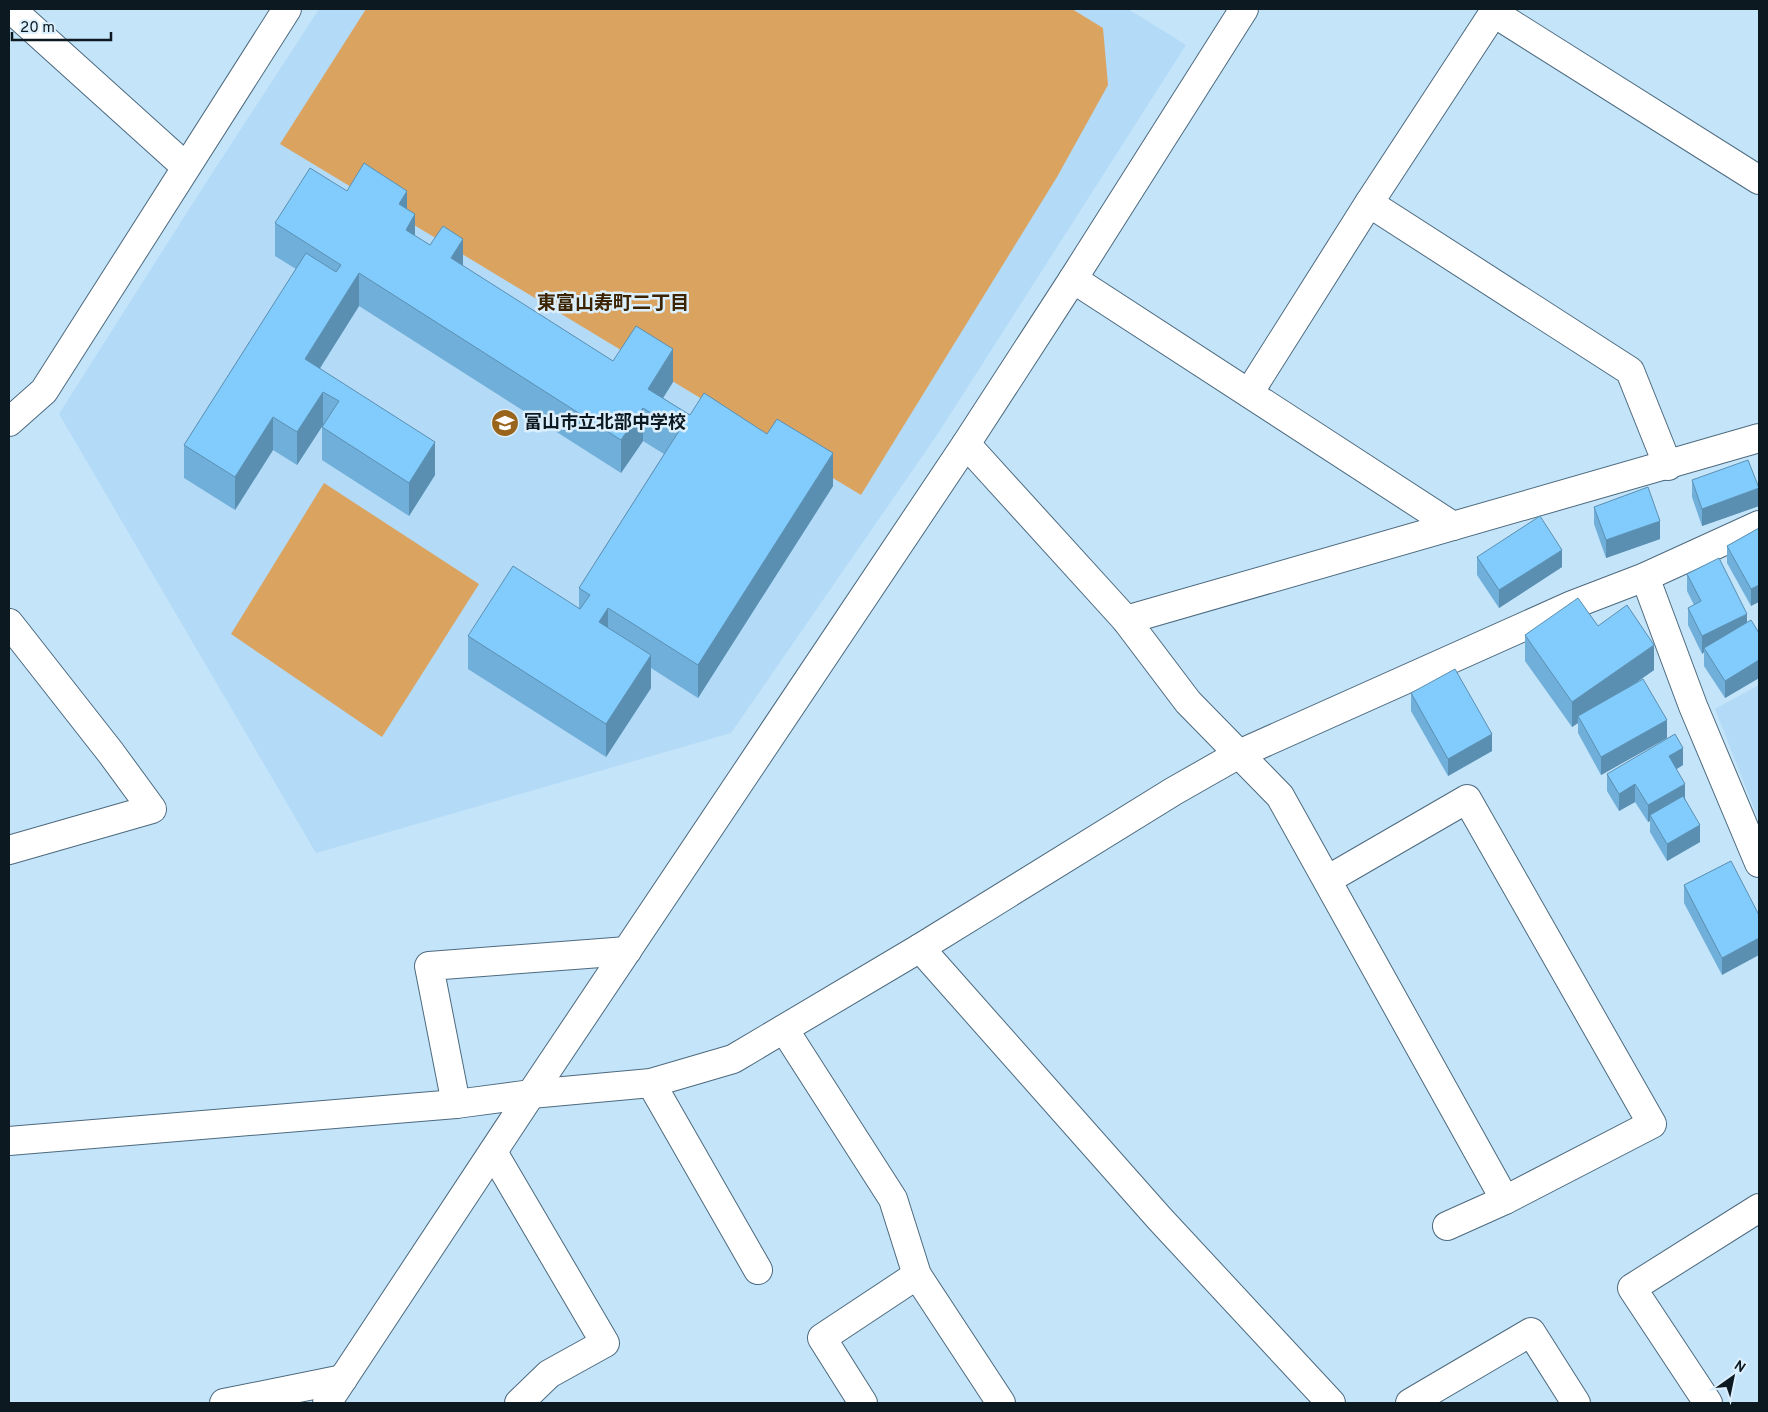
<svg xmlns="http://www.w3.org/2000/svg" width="1768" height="1412" font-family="Overpass,'Noto Sans JP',sans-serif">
<rect width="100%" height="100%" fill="#c4e4fa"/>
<g fill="#b3daf6">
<polygon points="319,9 1128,9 1186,45 939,432 731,733 316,853 59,414 198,195"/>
<polygon points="1759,685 1759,821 1715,709"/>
</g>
<g fill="#dba360">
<polygon points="366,9 1072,9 1103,28 1108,85 1057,177 861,495 280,144"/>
<polygon points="324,483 479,584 382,737 231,634"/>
</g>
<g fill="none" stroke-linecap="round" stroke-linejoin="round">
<g stroke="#4d6a7e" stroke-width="30">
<g id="street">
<polyline points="11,9 186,167"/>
<polyline points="1494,13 1759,180"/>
<polyline points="1369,203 1630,371 1668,466"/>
<polyline points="1073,279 1453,526"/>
<polyline points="1249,393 1369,203 1496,9"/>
<polyline points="9,422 44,391 287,9"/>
<polyline points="966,444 1126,620 1188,702 1280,796 1505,1200 1652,1124 1467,799 1327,880"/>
<polyline points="1645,577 1693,706 1759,863"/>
<polyline points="1126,620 1759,438"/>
<polyline points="9,623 111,753 152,809 9,850"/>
<polyline points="920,948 1160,1219 1331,1403"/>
<polyline points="784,1029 893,1199 917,1275 1001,1403"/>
<polyline points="651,1083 758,1270"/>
<polyline points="456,1104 429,966 627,951"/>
<polyline points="9,1141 456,1104 531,1094 651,1083 733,1059 920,948 1174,791 1239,754 1572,605 1645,577 1759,525"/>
<polyline points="493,1152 605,1343 549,1374 519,1403"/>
<polyline points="1447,1226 1505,1200"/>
<polyline points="224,1403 343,1379"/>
<polyline points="863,1403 822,1338 917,1275"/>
<polyline points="1410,1403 1531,1332 1576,1403"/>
<polyline points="1708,1403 1632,1288 1759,1208"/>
</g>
</g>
<g stroke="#4d6a7e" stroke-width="30">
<polyline id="secondary" points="327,1403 531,1094 966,444 1073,279 1244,9"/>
</g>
<use href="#street" stroke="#fff" stroke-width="28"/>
<use href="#secondary" stroke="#fff" stroke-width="28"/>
</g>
<g fill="#70afda">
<polygon points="347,191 407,209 415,236 613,361 673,382 663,398 690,415 833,486 698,698 651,668 651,688 606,757 468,669 468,636 579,608 579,588 664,454 643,441 621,473 359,306 320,368 435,475 409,516 322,460 322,427 324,425 323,425 297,465 273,450 235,510 184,478 184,445 296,269 275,256 275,223"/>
<polygon points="1692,480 1759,506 1702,526 1692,497"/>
<polygon points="1594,507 1660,539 1606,558 1594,524"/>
<polygon points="1759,528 1751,606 1727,563 1727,546"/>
<polygon points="1477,557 1562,567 1499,608 1477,575"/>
<polygon points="1687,574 1759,633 1759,701 1759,678 1725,698 1704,666 1704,652 1702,654 1688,625 1688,608 1694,605 1687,591"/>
<polygon points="1598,626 1654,670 1637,682 1667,738 1601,775 1578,733 1578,723 1572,727 1525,661 1525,635"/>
<polygon points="1411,693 1492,751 1448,776 1411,711"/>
<polygon points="1683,765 1676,769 1685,798 1700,842 1667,861 1650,832 1650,821 1648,822 1635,802 1619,811 1607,791 1607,774"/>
<polygon points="1731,861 1722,975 1684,903 1684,885"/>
</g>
<g fill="#5b8fb1">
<polygon points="407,191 407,224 399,204"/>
<polygon points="415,214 415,247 406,230"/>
<polygon points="463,239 463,272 451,258"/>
<polygon points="359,273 359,306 305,392 305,359"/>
<polygon points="673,349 673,382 653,414 648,389"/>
<polygon points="323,392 323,425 297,465 297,432"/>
<polygon points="643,408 643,441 621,473 621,440"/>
<polygon points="273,417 273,450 235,510 235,477"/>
<polygon points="435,442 435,475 409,516 409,483"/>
<polygon points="833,453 833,486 698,698 698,665"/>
<polygon points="1759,488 1759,506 1702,526 1702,509"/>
<polygon points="1660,521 1660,539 1606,558 1606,540"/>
<polygon points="1562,550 1562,567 1499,608 1499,590"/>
<polygon points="1759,585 1759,602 1751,606 1751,589"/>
<polygon points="608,608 608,641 599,622"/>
<polygon points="1747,614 1747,631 1704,648 1704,652 1702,654 1702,636"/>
<polygon points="1654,645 1654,670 1581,721 1578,716 1578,723 1572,727 1572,702"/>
<polygon points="651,655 651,688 606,757 606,724"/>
<polygon points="1759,660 1759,678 1725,698 1725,681"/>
<polygon points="1667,720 1667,738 1601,775 1601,757"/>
<polygon points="1492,734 1492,751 1448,776 1448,759"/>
<polygon points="1683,748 1683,765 1669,774 1669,756"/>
<polygon points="1635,784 1635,802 1619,811 1619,794"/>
<polygon points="1685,784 1685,801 1650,815 1650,821 1648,822 1648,805"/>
<polygon points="1700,825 1700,842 1667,861 1667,844"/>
<polygon points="1759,938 1759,955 1722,975 1722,958"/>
</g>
<g fill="#82ccfd" stroke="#5b8fb1">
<polygon points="364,163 407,191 399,204 415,214 406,230 430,245 443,226 463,239 451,258 613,361 636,326 673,349 648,389 690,415 704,393 767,434 777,419 833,453 698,665 608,608 599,622 651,655 606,724 468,636 513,566 580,609 590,595 579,588 679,431 643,408 621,440 359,273 305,359 435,442 409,483 322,427 339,401 323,392 297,432 273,417 235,477 184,445 306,253 336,272 341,265 275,223 310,168 347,191"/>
<polygon points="1748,460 1759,488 1702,509 1692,480"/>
<polygon points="1648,487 1660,521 1606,540 1594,507"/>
<polygon points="1540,516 1562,550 1499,590 1477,557"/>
<polygon points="1759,528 1759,585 1751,589 1727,546"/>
<polygon points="1719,558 1747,614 1702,636 1688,608 1701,601 1687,574"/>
<polygon points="1578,598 1598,626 1627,605 1654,645 1572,702 1525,635"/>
<polygon points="1751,620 1759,633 1759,660 1725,681 1704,648"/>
<polygon points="1455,669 1492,734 1448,759 1411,693"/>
<polygon points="1643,679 1667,720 1601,757 1578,716"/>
<polygon points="1675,734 1683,748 1669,756 1685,784 1648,805 1635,784 1619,794 1607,774"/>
<polygon points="1683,796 1700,825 1667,844 1650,815"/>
<polygon points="1731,861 1759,915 1759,938 1722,958 1684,885"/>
</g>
<defs>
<g id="school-disc" transform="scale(1.4375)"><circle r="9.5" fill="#99641b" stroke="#dceffd"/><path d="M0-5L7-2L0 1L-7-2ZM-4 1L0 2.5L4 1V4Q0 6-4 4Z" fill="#fff"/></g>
</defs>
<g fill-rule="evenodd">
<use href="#school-disc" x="505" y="423"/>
</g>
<g text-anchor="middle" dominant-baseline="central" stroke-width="5" stroke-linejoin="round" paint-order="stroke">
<g font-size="18" font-weight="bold" fill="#0d1920" stroke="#dceffd" text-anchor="start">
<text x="524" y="423">富山市立北部中学校</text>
</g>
<g font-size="19" font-weight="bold" fill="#3c2301" stroke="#dceffd">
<text x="613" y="304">東富山寿町二丁目</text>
</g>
</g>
<rect width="1768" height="1412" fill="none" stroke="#0d1920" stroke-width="20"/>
<g transform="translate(1733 1377) rotate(33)" stroke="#dceffd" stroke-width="4" paint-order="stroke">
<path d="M0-4L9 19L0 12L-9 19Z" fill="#0d1920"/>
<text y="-8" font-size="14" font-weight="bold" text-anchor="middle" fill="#0d1920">N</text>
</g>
<path d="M12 32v8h99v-8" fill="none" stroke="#0d1920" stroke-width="2.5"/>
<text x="20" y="32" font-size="15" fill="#0d1920" stroke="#dceffd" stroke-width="4" paint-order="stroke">20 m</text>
</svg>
